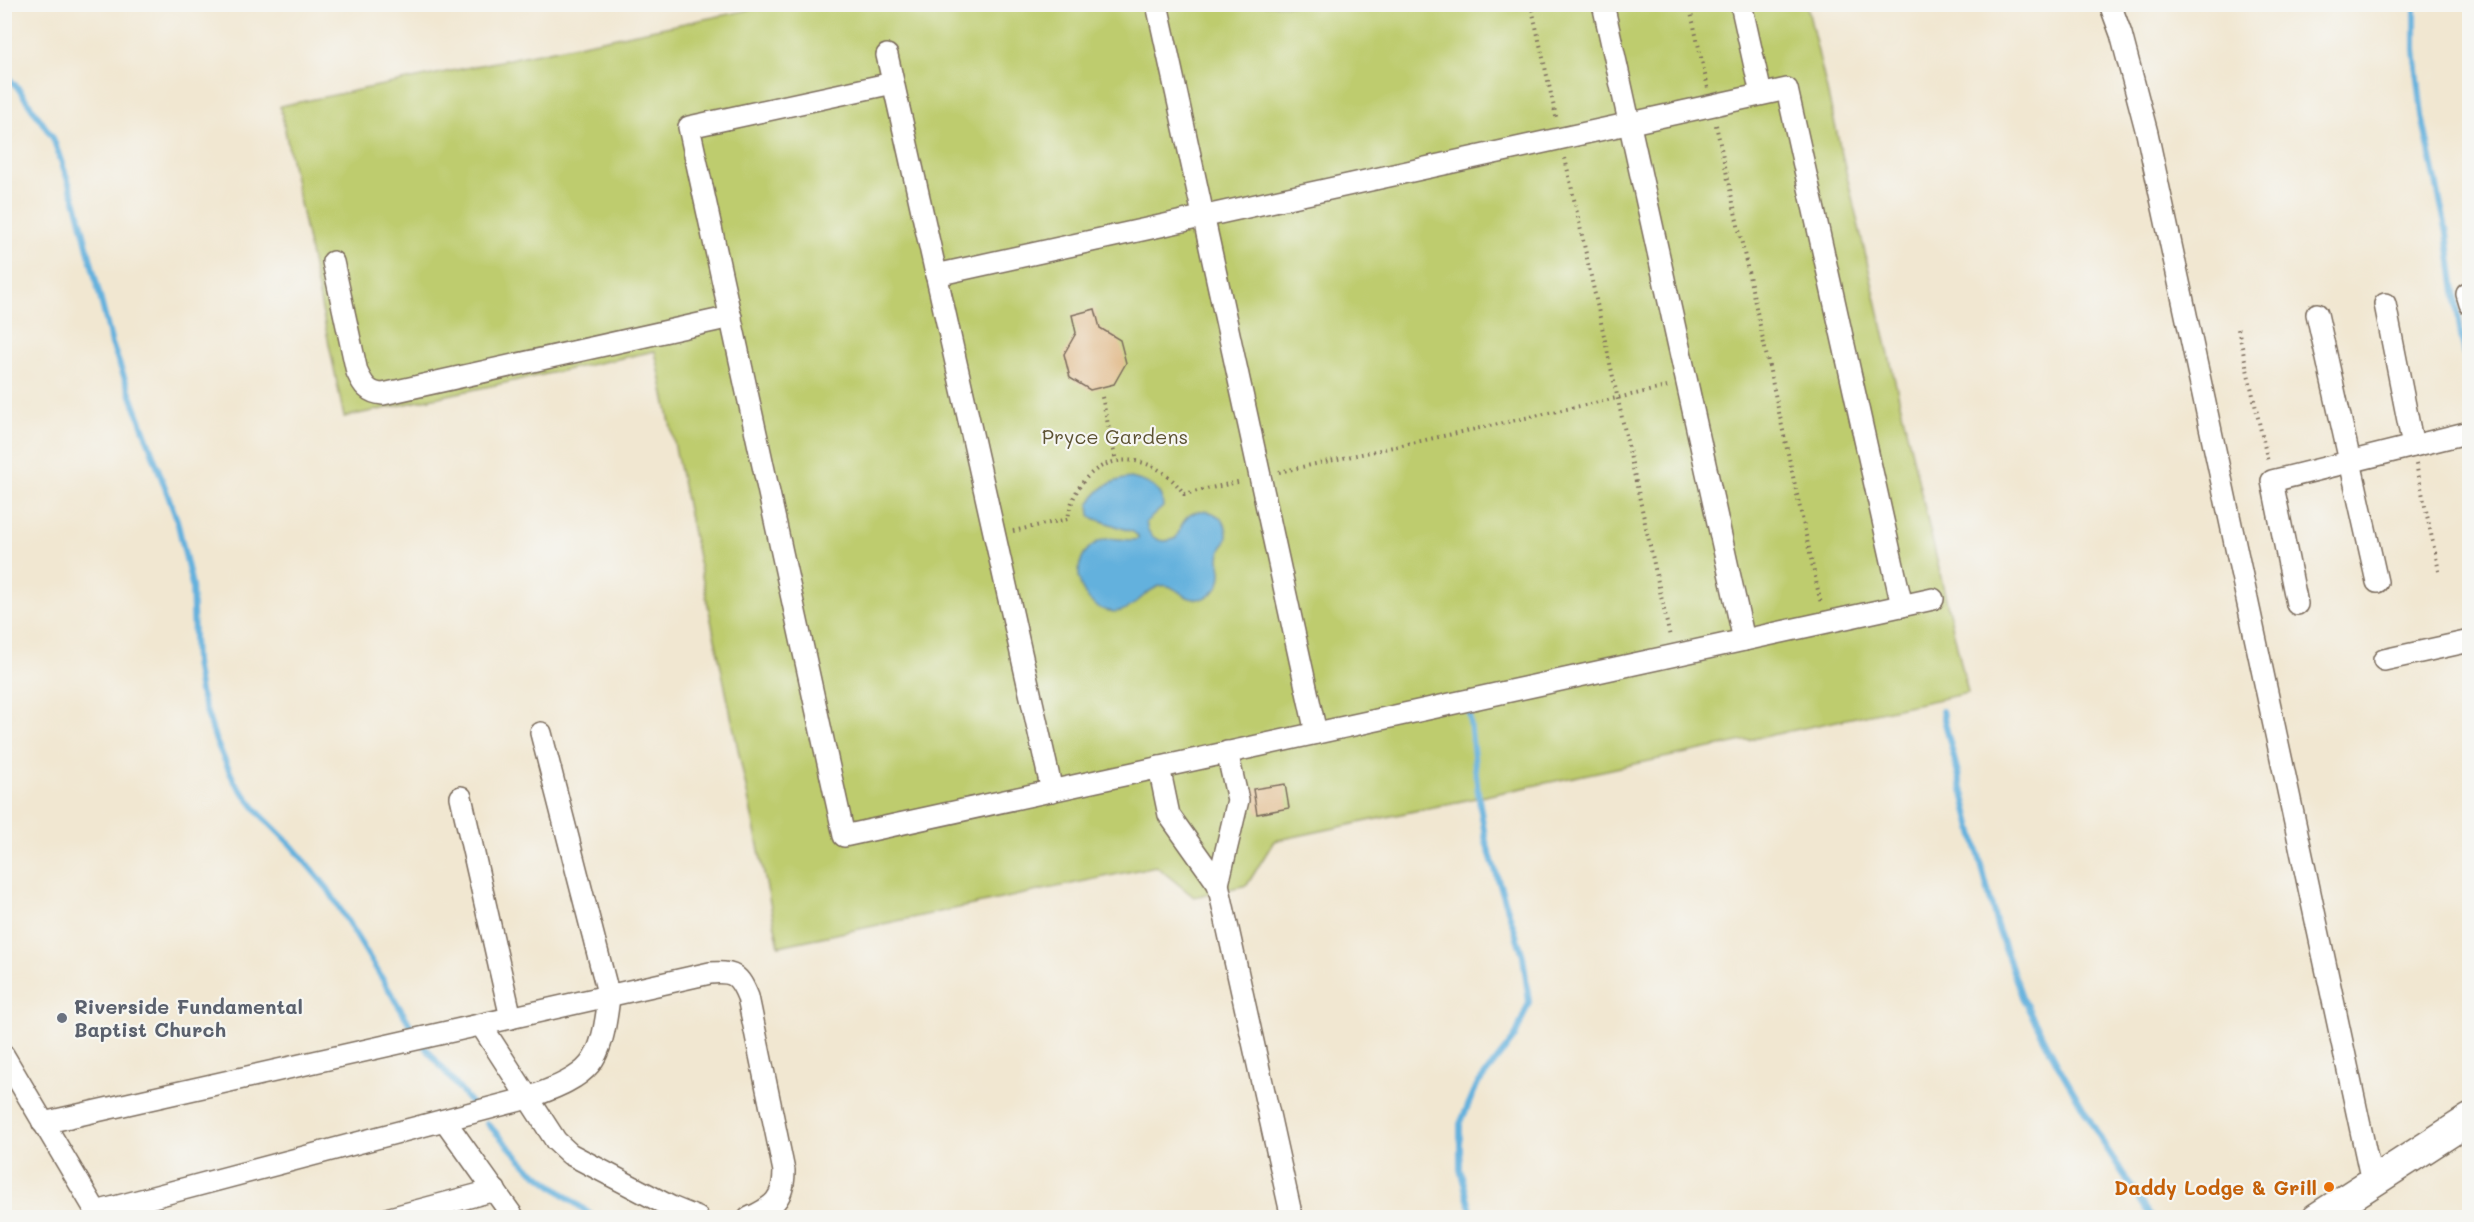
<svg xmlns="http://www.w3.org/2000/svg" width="2474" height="1222" font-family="Mali,sans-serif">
<rect width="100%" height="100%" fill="#f6f6f2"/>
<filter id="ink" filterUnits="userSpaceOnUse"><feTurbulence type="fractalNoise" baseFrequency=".0167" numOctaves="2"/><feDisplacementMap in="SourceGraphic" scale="12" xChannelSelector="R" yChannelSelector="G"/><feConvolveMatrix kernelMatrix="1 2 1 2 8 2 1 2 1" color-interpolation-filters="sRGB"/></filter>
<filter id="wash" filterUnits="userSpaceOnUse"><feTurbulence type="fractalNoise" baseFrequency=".008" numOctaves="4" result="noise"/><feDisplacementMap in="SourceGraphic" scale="24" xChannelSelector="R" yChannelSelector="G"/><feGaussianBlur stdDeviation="1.35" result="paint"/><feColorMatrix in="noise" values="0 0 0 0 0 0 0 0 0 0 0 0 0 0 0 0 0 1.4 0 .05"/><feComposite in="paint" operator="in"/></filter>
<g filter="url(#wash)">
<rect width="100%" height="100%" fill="#f1e7d1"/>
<polygon fill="#becc6e" stroke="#7c7b46" stroke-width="1.5" points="773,5 1807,5 1968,693 1274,841 1247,885 1194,897 1156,866 779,946 655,351 344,417 280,106"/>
<path fill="#63b1dd" stroke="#4f6e7e" stroke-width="1.5" d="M1131,478C1148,482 1163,488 1163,507L1146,522C1148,539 1162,545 1176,538C1180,530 1182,520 1190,515C1205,505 1226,515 1227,533C1228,543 1219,549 1219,558C1219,563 1221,567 1221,572C1222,586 1211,599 1197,599C1182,600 1174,582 1160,586C1140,592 1133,616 1108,611C1076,604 1067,557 1098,542C1113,534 1125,543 1138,539V536L1133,532L1093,518L1090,515L1089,505C1098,487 1112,480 1131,478Z"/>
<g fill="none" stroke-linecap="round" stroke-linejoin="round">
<g stroke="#63b1dd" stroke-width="6">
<polyline points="2415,4 2415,50 2422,116 2447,233 2461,336 2470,376"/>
<polyline points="4,73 18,88 53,138 77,206 112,344 177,520 192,585 195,662 200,692 216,741 234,781 260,814 291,845 328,889 412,1028"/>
<polyline points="1942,711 1997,926 2022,997 2058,1065 2105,1146 2152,1218"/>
<polyline points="1469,712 1478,793 1486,842 1523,956 1529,1002 1515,1037 1477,1085 1460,1124 1460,1169 1473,1218"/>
<polyline points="425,1047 471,1103"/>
<polyline points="487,1123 529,1168 595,1218"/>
</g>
</g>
<g id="blocks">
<g fill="#dfb480">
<polygon points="1095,309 1100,328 1120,340 1126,363 1114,384 1090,390 1070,378 1064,354 1076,333 1072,315"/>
<polygon points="1285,784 1289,808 1257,814 1253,789"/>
</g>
</g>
</g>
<g filter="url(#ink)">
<use href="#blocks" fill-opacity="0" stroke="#7b6c5d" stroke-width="1.5"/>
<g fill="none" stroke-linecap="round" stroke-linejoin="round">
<g stroke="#7b6c5d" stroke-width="24">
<g id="minor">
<polyline points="1157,4 1316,733"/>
<polyline points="1603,4 1744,640"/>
<polyline points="1741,4 1761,94"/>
<polyline points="2110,4 2121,34 2147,133 2372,1182"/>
<polyline points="887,55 1052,791"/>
<polyline points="893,83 689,127 844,836 1933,599"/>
<path d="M333,262L357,372C363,385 368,393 383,394L731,317"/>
<polyline points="936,275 1787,89 1902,606"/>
<polyline points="2467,294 2470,304"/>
<polyline points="2385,304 2413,446"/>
<polyline points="2317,314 2377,582"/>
<polyline points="2297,604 2272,481 2470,432"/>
<polyline points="2384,660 2470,641"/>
<polyline points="1159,767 1169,815 1218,884 1292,1218"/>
<polyline points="461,797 511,1018"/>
<polyline points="1218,884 1238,800 1227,752"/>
<polyline points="481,1025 556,1141 570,1154 671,1207 698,1218"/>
<polyline points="4,1056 100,1218"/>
<polyline points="445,1121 514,1218"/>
<path d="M43,1123L710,973C734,971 739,975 748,997L784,1171C784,1199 773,1207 749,1218"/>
<path d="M96,1212L528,1098C592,1074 601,1066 609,997L541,733"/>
<polyline points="390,1218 495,1190"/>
</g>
</g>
<g stroke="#7b6c5d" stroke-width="33">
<polyline id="highway" points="2317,1218 2470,1119"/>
</g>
<g stroke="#7b6c5d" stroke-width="4" stroke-dasharray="1.5 4.5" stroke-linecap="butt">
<polyline points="1531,4 1557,121"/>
<polyline points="1689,4 1708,88"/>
<polyline points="1716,125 1821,604"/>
<polyline points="1565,158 1670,637"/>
<polyline points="2238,329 2268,462"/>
<polyline points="1102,397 1116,461"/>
<polyline points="2416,464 2439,571"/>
<polyline points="1279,472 1667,387"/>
<path d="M1013,531L1068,519C1077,453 1147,440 1184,494L1242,481"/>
</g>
<use href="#minor" stroke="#fff" stroke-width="21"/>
<use href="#highway" stroke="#fff" stroke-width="30"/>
</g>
</g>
<circle fill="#6b7280" stroke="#f6f6f2" stroke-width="2" cx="62" cy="1018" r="6"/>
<circle fill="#e8710a" stroke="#f6f6f2" stroke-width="2" cx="2329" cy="1187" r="6"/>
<g text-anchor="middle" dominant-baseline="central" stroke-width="4.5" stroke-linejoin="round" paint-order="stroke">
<g font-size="20" fill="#5c5232" stroke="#f6f6f2">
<text x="1115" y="436">Pryce Gardens</text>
</g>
<g font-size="20" font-weight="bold" fill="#5b616d" stroke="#f6f6f2" text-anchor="start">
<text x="74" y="1006">Riverside Fundamental<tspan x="74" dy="23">Baptist Church</tspan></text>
</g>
<g font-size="20" font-weight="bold" fill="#c56008" stroke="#f6f6f2" text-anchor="end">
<text x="2317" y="1187">Daddy Lodge &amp; Grill</text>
</g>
</g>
<rect width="2474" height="1222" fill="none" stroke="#f6f6f2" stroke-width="24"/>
</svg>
